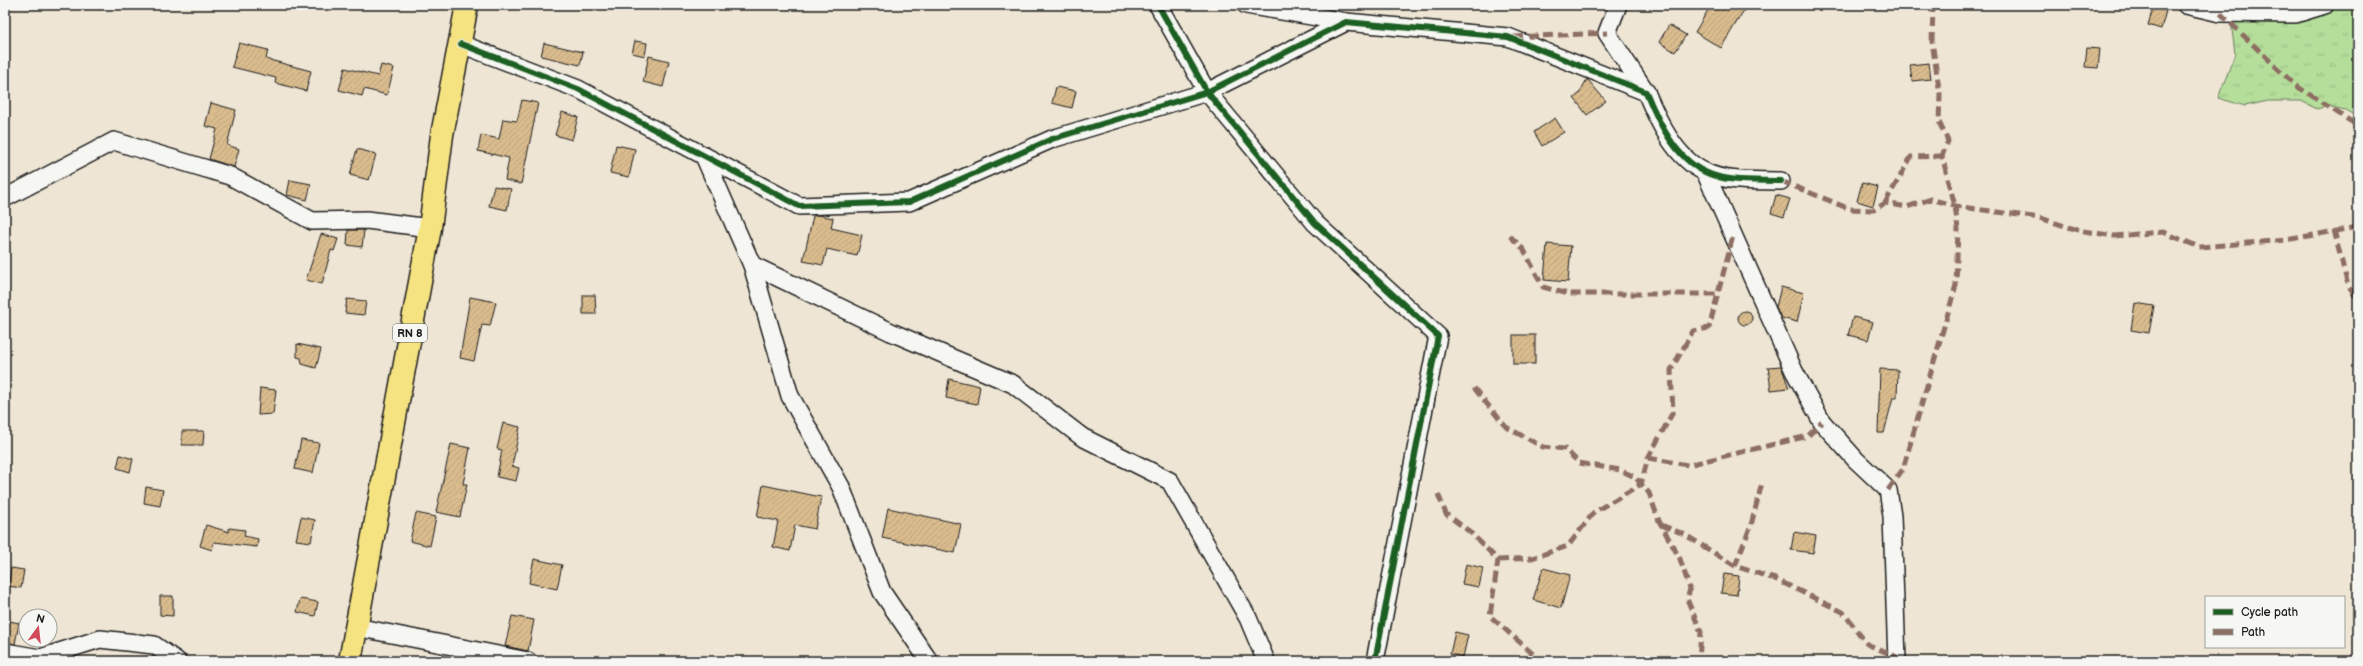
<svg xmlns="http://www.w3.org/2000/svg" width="2363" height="666" font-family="'Balsamiq Sans',sans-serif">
<defs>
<pattern id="grass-tufts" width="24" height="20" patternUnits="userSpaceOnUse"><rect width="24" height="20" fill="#b5de9b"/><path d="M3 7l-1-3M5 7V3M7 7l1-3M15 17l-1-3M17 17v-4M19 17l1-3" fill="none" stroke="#9bbe85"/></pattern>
<pattern id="building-hatch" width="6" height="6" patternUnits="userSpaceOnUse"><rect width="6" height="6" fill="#dabc8e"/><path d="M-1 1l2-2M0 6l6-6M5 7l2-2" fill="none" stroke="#baa17a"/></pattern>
</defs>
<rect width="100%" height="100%" fill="#eee5d4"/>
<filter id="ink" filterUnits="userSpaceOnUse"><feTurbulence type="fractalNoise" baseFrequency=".025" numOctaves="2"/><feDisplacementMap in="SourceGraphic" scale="8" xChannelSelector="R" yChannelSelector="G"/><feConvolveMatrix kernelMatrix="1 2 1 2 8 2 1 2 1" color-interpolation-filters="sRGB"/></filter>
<g filter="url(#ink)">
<polygon fill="url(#grass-tufts)" stroke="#687d5c" points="2229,5 2358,5 2358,117 2345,110 2327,106 2317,109 2301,101 2268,101 2245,106 2218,98 2235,54"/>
<g fill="url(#building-hatch)" stroke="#1c1c1c">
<polygon points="1711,5 1747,5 1721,48 1695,32"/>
<polygon points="2153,8 2166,11 2161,29 2148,25"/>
<polygon points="1669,25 1686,35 1675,52 1659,42"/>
<polygon points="635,41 647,43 645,56 632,53"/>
<polygon points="239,43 268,50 266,59 311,71 306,91 275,83 276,78 232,67"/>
<polygon points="544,43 583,52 580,65 541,56"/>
<polygon points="2087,48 2100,49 2098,68 2085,67"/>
<polygon points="649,56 669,61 663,87 643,82"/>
<polygon points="1929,63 1931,79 1912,81 1910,65"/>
<polygon points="381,65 394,68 387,95 364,89 362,96 339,90 345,68 378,76"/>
<polygon points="1587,79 1606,101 1587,115 1574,98 1579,94"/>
<polygon points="1056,87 1076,91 1072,108 1052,103"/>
<polygon points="522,100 538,103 521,184 505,180 509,158 478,151 481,135 499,139 503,119 517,121"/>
<polygon points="211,103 236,110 227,145 239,149 234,167 209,159 217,129 205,126"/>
<polygon points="562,112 578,117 572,140 555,135"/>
<polygon points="1555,118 1564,132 1542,146 1534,132"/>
<polygon points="616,145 635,149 629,177 610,173"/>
<polygon points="357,149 376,154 369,180 350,175"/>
<polygon points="290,180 311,184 307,200 287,195"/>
<polygon points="1862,183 1878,187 1873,206 1857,201"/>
<polygon points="494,186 511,189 507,210 489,206"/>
<polygon points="1776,195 1790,199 1784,217 1771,213"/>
<polygon points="819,215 833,218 831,228 862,235 857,256 827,249 823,265 803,261 813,216"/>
<polygon points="348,230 364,230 362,247 347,245"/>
<polygon points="321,234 338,239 334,251 331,250 322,284 306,280"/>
<polygon points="1547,244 1571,246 1568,282 1544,280"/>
<polygon points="1781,287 1804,293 1797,322 1781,318 1776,307"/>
<polygon points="583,295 595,295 596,314 583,314"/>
<polygon points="470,297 496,302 490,326 482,325 474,361 460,358"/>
<polygon points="347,299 366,301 364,315 345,313"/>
<polygon points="2135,303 2154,306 2149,333 2131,330"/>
<circle cx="1745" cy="318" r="7"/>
<polygon points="1853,317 1873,322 1868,340 1848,335"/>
<rect x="1513" y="335" width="22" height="29"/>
<polygon points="297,344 321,349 316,368 302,364 301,358 297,357"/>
<polygon points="1781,366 1789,388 1771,390 1768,367"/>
<polygon points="1880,369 1898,370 1897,397 1893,397 1884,433 1878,433"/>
<polygon points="949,379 980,386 977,404 946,398"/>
<polygon points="260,388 276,390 273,414 258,415"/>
<polygon points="503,423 520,427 512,466 519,468 516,481 497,477 502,450 497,449"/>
<polygon points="182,431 204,431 203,445 182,445"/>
<polygon points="301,440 319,443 313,473 295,469"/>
<polygon points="451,444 470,448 463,484 467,484 460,517 436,512"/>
<polygon points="120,455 133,459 130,472 117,468"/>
<polygon points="763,485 821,497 815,529 795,525 790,551 773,547 778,521 757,517"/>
<polygon points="146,487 163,490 160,506 144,503"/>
<polygon points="888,508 961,524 955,553 882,538"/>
<polygon points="416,513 436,517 430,546 410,541"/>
<polygon points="301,517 315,520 311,542 296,540"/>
<polygon points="206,525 229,532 229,528 245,530 244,536 258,539 257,547 214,542 212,550 200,546"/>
<polygon points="1794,532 1816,536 1813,553 1791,550"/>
<polygon points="534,559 562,565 557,589 529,583"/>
<polygon points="1466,564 1483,568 1479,587 1462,584"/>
<polygon points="11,568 24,570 21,588 8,586"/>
<polygon points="1543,568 1570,575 1561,608 1533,600"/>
<polygon points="1724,574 1739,576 1737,595 1721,593"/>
<polygon points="160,596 173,596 173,616 160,615"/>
<polygon points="300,599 318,602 315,616 297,612"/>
<polygon points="512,616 534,620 528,651 505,646"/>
<polygon points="5,620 19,623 15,644 5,642"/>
<polygon points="1455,632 1468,635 1463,657 1450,654"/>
</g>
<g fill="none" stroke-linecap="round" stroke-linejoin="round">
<g stroke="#1c1c1c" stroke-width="20">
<g id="minor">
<polyline points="1158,5 1207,92 1315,223 1438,336 1375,661"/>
<polyline points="1246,5 1346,22"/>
<polyline points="1618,5 1607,33 1646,92"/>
<polyline points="2186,5 2220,13 2296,14 2325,5"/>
<path d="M461,44L578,89L799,206L909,202L1052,139L1207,92L1346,22L1508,37L1646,92C1658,121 1675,158 1705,172C1727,183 1757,180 1781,181"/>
<polyline points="704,156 752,265 790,396 841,487 882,592 929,661"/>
<polyline points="1705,172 1794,371 1822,422 1856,460 1888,490 1892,516 1897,661"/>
<polyline points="5,198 114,141 230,176 312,221 367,220 430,228"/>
<polyline points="752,265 891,332 1013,384 1082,437 1170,481 1248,618 1266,661"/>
<polyline points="356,627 528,661"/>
<polyline points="5,652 40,658 100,639 154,645 177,661"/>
</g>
</g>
<g stroke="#1c1c1c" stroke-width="25">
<polyline id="major" points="350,661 430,228 442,135 467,5"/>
</g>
<use href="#minor" stroke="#f6f6f2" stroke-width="17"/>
<use href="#major" stroke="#f5e382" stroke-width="22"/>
<g stroke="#8d6e63" stroke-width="5" stroke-dasharray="10 5" stroke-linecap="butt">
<polyline points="2220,13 2295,85 2358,126"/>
<polyline points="1513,37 1607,33"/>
<polyline points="1781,181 1850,209 1874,210 1885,203 1907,207 1931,199 1955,206 2040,218 2078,230 2114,236 2163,232 2199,247 2286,240 2358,227"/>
<polyline points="1885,203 1911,157 1942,156"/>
<polyline points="2334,230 2348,286 2358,300"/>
<polyline points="1510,236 1524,250 1543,287 1568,294 1717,294"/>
<polyline points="1474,388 1506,427 1543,447 1565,449 1579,463 1620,470 1635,477 1649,493 1659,521 1680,559 1690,589 1687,599 1701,632 1699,661"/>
<polyline points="1648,458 1688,465 1808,436 1822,422"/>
<polyline points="1888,490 1903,469 1956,285 1958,229 1955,206 1942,156 1948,141 1939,122 1940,94 1932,42 1933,5"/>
<polyline points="1438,494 1446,514 1470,532 1498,560 1490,616 1541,661"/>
<polyline points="1661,525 1684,534 1735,566 1775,579 1843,612 1867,644 1897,657"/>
<polyline points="1498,560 1532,558 1568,546 1594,512 1641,484 1648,458 1673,412 1671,370 1693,331 1709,328 1733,236"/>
<polyline points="1735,566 1751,525 1762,483"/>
</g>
<g stroke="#f6f6f2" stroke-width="8">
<g id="cycleway">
<polyline points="1158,5 1207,92 1315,223 1438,336 1375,661"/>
<path d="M461,44L578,89L799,206L909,202L1052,139L1207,92L1346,22L1508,37L1646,92C1658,121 1675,158 1705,172C1727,183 1757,180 1781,181"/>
</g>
</g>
<use href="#cycleway" stroke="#1b5e20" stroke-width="6"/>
</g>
</g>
<g text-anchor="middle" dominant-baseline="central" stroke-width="3" stroke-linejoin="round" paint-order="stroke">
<rect fill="#f6f6f2" stroke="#5d5d5c" stroke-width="1" x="393" y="324" width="34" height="18" rx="3"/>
<g font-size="11" font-weight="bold" fill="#1c1c1c">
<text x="410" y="333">RN 8</text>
</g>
</g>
<rect width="2363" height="666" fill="none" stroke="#f6f6f2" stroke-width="20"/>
<rect x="10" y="10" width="2343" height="646" fill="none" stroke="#1c1c1c" stroke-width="1.5" filter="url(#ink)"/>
<rect x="2205" y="596" width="140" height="52" fill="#f6f6f2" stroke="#9f9f9c"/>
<rect x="2213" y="609" width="20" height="6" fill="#1b5e20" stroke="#9f9f9c"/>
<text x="2241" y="616" font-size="12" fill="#1c1c1c">Cycle path</text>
<rect x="2213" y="629" width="20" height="6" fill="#8d6e63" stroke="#9f9f9c"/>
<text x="2241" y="636" font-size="12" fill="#1c1c1c">Path</text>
<g transform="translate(38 628) rotate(15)"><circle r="19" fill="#f6f6f2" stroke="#9f9f9c"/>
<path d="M0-3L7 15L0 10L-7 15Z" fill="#d1495b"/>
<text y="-6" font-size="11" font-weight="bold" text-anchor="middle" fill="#1c1c1c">N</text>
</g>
</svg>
